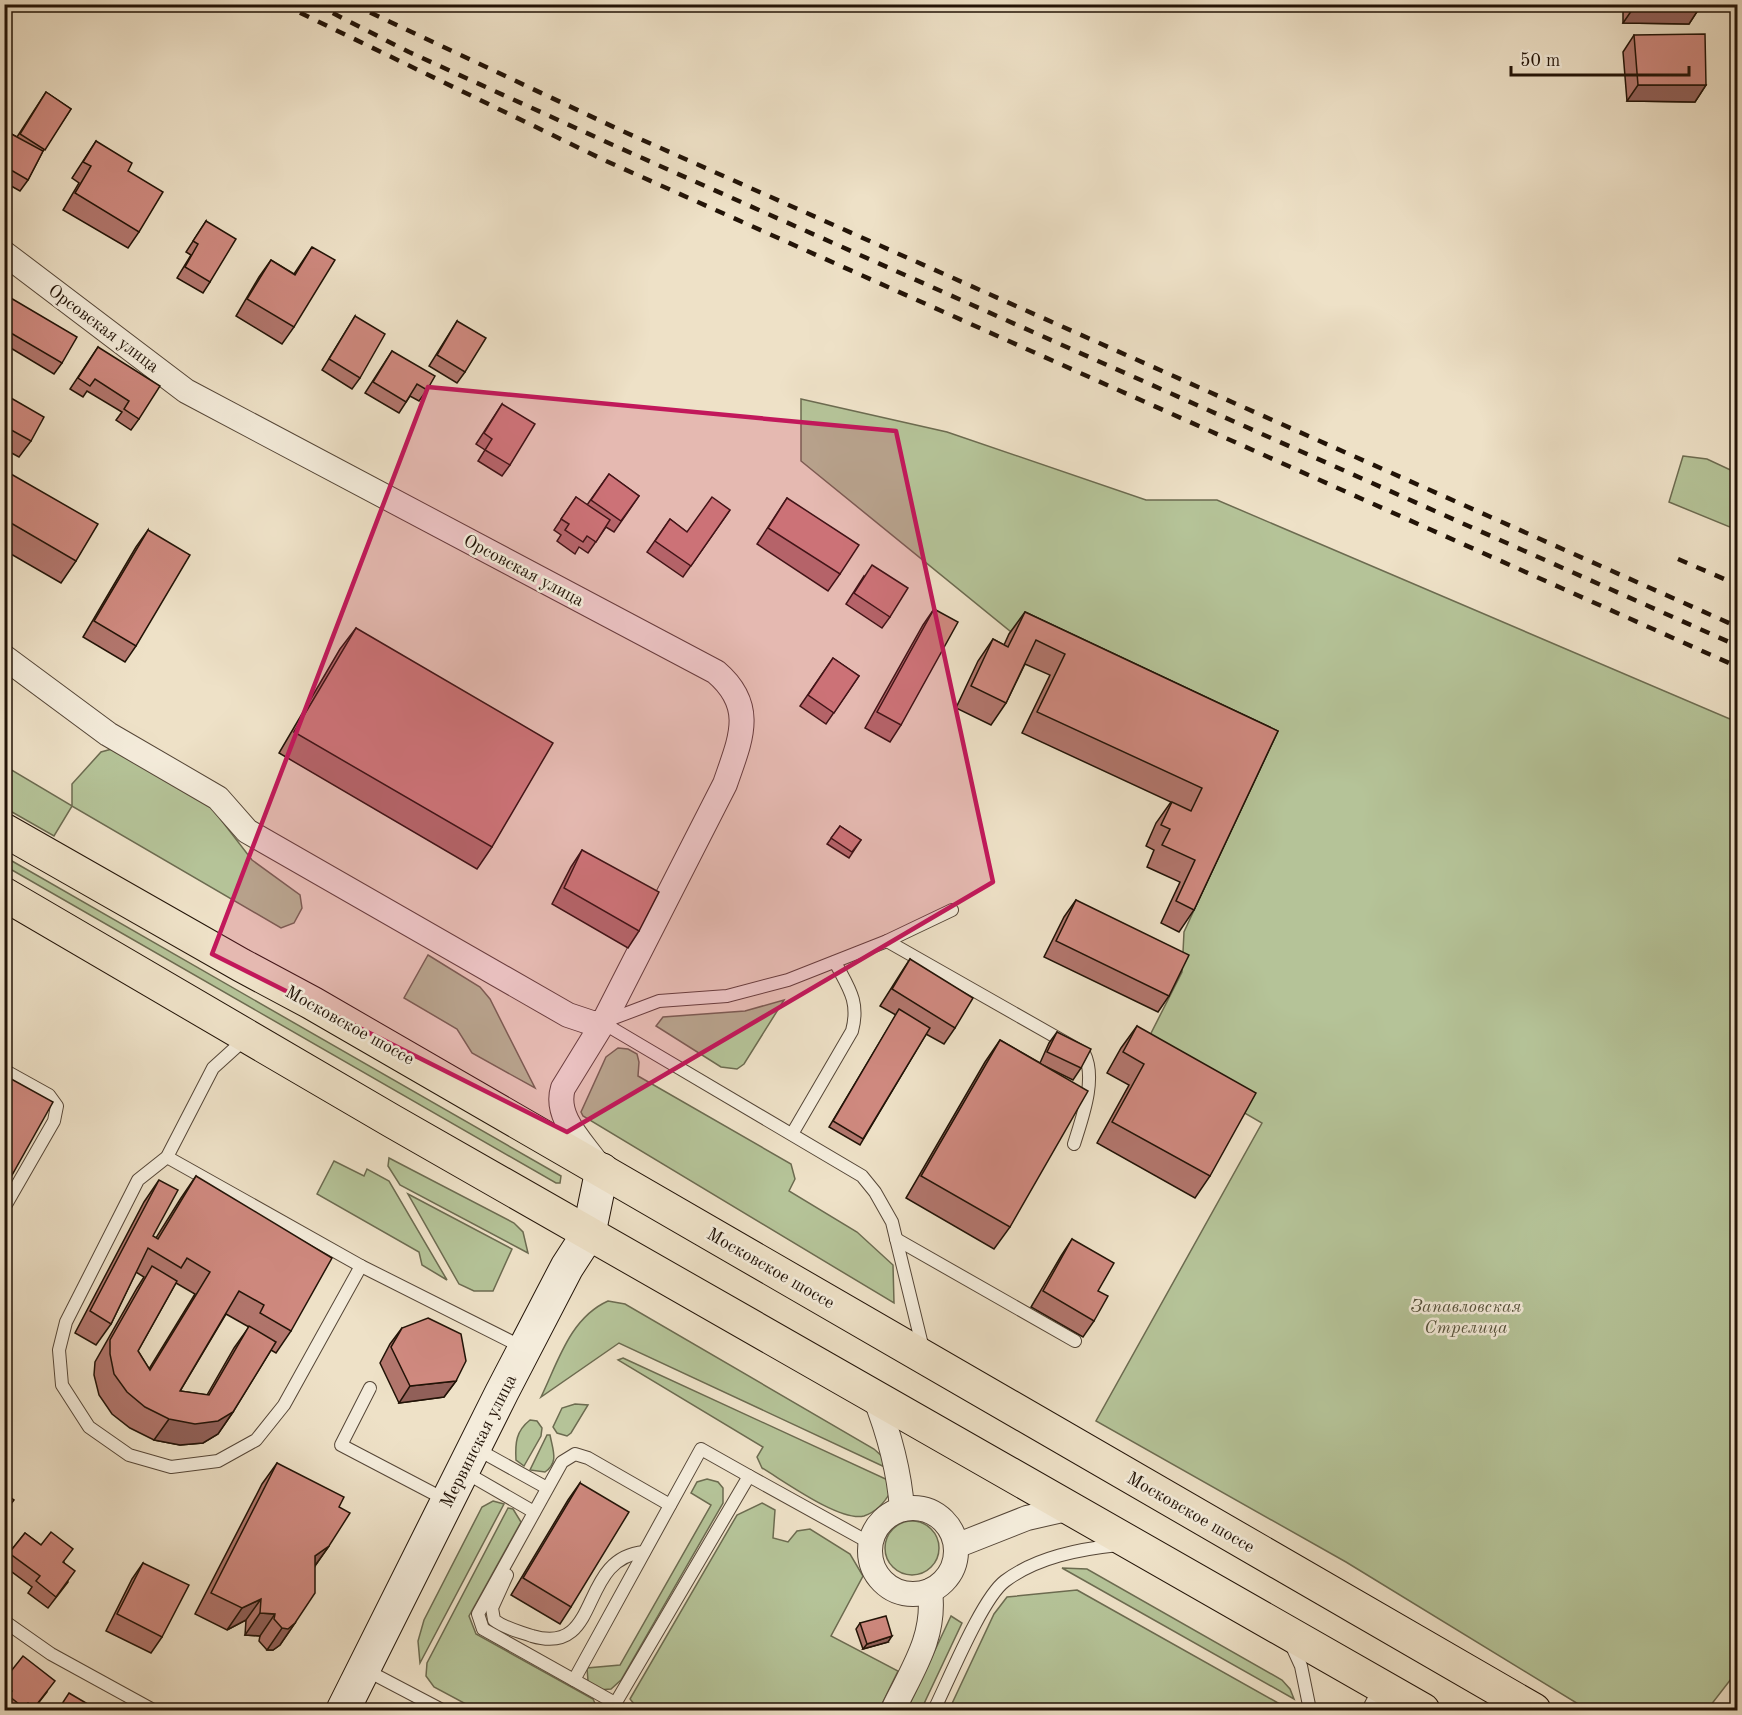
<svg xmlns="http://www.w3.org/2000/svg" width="1742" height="1715" font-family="'Old Standard TT',serif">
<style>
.green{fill:#b5c398;stroke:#6c6b50;stroke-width:1.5}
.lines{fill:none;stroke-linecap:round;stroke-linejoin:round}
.lane-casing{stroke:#554637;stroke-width:14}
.street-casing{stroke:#554637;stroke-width:26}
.secondary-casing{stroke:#221307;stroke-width:35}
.primary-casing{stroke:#221307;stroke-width:35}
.lane{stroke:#f4ecdb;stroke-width:12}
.street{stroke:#f4ecdb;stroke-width:24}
.secondary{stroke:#f4ecdb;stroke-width:33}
.primary{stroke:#eee1c7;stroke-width:33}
.rail{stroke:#221307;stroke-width:4.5;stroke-dasharray:10 10;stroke-linecap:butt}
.wall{fill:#b2766d;stroke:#221307;stroke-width:1.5;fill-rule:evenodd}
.shaded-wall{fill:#916059;stroke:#221307;stroke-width:1.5}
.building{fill:#cf897f;stroke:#221307;stroke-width:1.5}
.marked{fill:#c2185b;fill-opacity:0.2;stroke:#c2185b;stroke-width:4.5;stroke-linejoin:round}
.labels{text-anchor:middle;stroke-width:5;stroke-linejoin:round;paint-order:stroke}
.street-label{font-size:18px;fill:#221307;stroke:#f4ecdb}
.park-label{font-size:18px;font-style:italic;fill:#55513a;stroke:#f4ecdb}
</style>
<rect width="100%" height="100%" fill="#eee1c7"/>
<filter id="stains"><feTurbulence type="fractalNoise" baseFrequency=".00333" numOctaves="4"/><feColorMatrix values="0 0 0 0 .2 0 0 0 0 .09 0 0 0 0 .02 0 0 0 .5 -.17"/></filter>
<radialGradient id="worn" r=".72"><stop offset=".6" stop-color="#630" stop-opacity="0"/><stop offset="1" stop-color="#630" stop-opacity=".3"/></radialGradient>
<g class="green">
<polygon points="801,399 947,432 1146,500 1217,500 1737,722 1738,1670 1707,1710 1588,1710 1346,1562 1096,1421 1262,1123 1141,1053 1182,972 1184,932 1267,751 1010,631 801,461"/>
<polygon points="1683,456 1707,459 1737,473 1737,530 1669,502"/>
<polygon points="119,747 205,799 252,860 300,895 302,908 294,923 281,928 72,806 54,836 5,808 5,766 72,806 72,784 101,752"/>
<polygon points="5,857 561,1176 560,1183 556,1183 5,866"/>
<polygon points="428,955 480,987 490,999 535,1088 472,1053 457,1029 404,998"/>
<polygon points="784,1000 744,1064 737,1069 721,1067 656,1026 663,1017 745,1011"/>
<polygon points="618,1048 628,1049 637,1054 639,1062 638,1076 791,1164 795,1179 789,1191 857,1232 893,1265 894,1303 583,1116 581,1112 606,1057"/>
<polygon points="389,1158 514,1223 523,1232 528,1253 400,1185 388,1166"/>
<polygon points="334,1161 364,1176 367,1169 389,1181 447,1280 422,1265 419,1252 317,1194"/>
<polygon points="408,1194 512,1249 493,1291 474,1291 459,1284"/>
<path d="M608,1301L625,1304L874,1449L886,1460L889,1469L619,1343L541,1397C558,1362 570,1318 608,1301Z"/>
<path d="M623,1358L890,1481L891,1491C885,1502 876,1512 864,1516C840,1522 784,1481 762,1468L757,1457L763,1447L618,1360Z"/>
<polygon points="575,1404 588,1405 571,1433 567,1436 557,1433 553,1427 562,1408"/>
<path d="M530,1420L537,1421L542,1428L541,1436L524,1466L516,1460C515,1443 516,1431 530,1420Z"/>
<path d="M547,1435H550C553,1451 559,1462 545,1472L530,1470Z"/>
<polygon points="707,1479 718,1482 723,1488 723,1503 621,1680 611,1689 598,1690 588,1681 587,1668 620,1665 711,1505 691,1493 697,1482"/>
<polygon points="493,1501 504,1504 420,1663 418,1641 424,1620 482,1507"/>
<polygon points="762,1503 775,1510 773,1538 788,1542 797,1531 810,1529 850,1554 863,1576 831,1636 898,1671 879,1710 639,1710 630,1699 737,1515"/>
<polygon points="508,1508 513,1509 521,1522 469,1616 476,1634 593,1699 598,1710 477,1710 434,1687 426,1676 427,1663"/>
<circle cx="912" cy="1548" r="27"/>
<polygon points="1062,1568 1087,1569 1282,1680 1290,1689 1294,1699"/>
<polygon points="1077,1590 1287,1708 1288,1710 949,1710 994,1614 1007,1597"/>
<polygon points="951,1616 962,1623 921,1710 907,1710"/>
</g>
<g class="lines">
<defs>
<g id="lane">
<path d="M887,941L1084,1053C1097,1079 1082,1118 1074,1144"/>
<polyline points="606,1021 659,1001 727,996 788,980 887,941 952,910"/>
<polyline points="603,1023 862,1176 875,1192 892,1222 924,1353"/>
<polyline points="245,1039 213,1068 167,1157 138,1180 66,1322 59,1350 62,1385 89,1427 129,1455 171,1467 218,1461 256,1440 284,1405 361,1266"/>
<polyline points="4,1070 49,1095 57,1106 54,1121 4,1208"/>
<path d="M792,1134L852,1031C860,1001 848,987 835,962"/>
<polyline points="167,1157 361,1266 524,1348"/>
<polyline points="896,1239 1075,1341"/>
<polyline points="370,1388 341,1445 446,1500"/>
<polyline points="475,1448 547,1488"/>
<polyline points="463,1471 534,1512"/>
<path d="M507,1575L492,1608L494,1620C506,1629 518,1631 532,1636C603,1657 577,1558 644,1552"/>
<polyline points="4,1621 51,1654 153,1710"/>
<polyline points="1290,1642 1301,1666 1310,1710"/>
<polyline points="364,1669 442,1710"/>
<polyline points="574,1680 701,1449 749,1476"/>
<polyline points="615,1703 483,1629 478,1614 562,1462 575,1454 588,1458 670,1505"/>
<polyline points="612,1709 749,1476 870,1543"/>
<path d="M934,1710C948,1682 982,1598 1005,1581C1037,1557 1080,1549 1118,1545"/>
<polyline points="1368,1710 1380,1687"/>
</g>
<g id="street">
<path d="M4,253L186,391L716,672C757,707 740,740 725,784L603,1023L563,1088C554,1117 582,1142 598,1165"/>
<polyline points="4,657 108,734 218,798 247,831 568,1015 592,1023 603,1023"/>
<path d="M874,1395C889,1433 899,1468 902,1509"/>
<circle cx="913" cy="1551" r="43"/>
<polyline points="956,1546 1027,1518 1071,1508"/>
<path d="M893,1710C912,1670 936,1637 930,1591"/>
</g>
<polyline id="secondary" points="343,1710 502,1392 567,1267 589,1233 602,1170"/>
<g id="primary">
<polyline points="4,830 241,965 312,1003 1534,1710"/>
<polyline points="4,894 392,1121 1423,1710"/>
</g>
</defs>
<use href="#lane" class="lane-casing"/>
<use href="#street" class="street-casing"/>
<use href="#secondary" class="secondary-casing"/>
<use href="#primary" class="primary-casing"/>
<use href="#lane" class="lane"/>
<use href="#street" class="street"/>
<use href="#secondary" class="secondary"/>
<use href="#primary" class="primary"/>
<g class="rail">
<polyline points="282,4 606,161 1738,667"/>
<polyline points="315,4 409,52 613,145 1738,646"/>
<polyline points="352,4 620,130 1738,627"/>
<polyline points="1678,559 1738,585"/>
</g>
</g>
<g class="wall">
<polygon points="1623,4 1700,4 1700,7 1689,24 1623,23"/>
<polygon points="1634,35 1706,85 1695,102 1627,101 1623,52"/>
<polygon points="46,92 71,109 43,151 28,180 20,191 4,182 4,130 17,137"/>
<polygon points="96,141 139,232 128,248 63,210 79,183 72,178"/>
<polygon points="206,221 210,282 203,293 177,278 191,255 186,252"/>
<polygon points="312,247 294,327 282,344 236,316 259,277 271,260 294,274"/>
<polygon points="5,294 62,363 54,374 4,344"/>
<polygon points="355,316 360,378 352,389 322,370"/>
<polygon points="457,321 465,372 457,383 429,366"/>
<polygon points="98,347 139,419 131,430 116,420 122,412 87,391 83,397 70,389"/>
<polygon points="392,351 427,390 419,401 410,396 399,413 365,393"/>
<polygon points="4,394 31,441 19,457 4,449"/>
<polygon points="502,404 510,465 502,476 478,461 485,450 476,444"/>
<polygon points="4,470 76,561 61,583 4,550"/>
<polygon points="609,474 639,496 614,532 606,527 588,553 579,547 575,554 557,541 561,535 554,530 576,497 587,505"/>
<polygon points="787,498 840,574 828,591 757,544"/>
<polygon points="730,510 683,577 647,552 670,519 687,532"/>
<polygon points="148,530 136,646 125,662 83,637 136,547"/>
<polygon points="864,576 890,617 882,628 846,604"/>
<polygon points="934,609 901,725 890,742 865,728 923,625"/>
<polygon points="1025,612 1278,731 1194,910 1179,932 1161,923 1180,882 1147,867 1154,850 1146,846 1156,823 1171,802 1022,733 1050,675 1025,664 1006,703 991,725 956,708 978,661 993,639 1004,645 1009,634"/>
<polygon points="356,628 492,847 477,869 279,753 340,649"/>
<polygon points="833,658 859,676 826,724 800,706"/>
<polygon points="840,826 861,840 849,858 827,844"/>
<polygon points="582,850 639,931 628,948 552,904 571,867"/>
<polygon points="1076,900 1169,996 1158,1012 1044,957 1064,917"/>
<polygon points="910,959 955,1028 944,1044 926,1034 860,1145 829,1127 896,1015 880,1006 899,976"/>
<polygon points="1137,1026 1210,1176 1195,1198 1097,1143 1129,1085 1107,1073 1121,1048"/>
<polygon points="1057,1032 1081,1068 1073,1080 1041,1064 1010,1227 994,1249 906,1198 985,1062 1000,1040 1040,1063 1049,1043"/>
<path d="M196,1176L291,1331L276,1353L271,1350L233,1412L218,1434L203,1443L180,1445L154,1440L130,1428L112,1414L99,1395L94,1375L95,1362L137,1288L144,1277L136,1272L111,1324L96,1345L75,1333L144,1202L159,1180L153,1236L156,1238L181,1198ZM176,1283L195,1294L149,1369L138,1351ZM226,1314L249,1327L234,1348L207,1395L180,1391Z"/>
<polygon points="1072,1239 1098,1291 1094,1321 1083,1337 1031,1307 1061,1256"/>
<polygon points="402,1328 456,1381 444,1397 399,1403 380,1363 390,1344"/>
<polygon points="277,1463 329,1546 315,1566 295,1623 280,1645 273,1650 267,1650 259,1641 260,1636 245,1635 246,1620 227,1630 195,1614 262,1484"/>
<polygon points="580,1483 571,1607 560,1624 511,1595 568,1500"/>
<polygon points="25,1533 64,1562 68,1582 48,1608 28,1593 32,1587 4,1566 4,1559"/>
<polygon points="143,1563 162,1637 151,1653 106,1631 132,1579"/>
<polygon points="860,1623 888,1642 863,1649 856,1629"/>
<polygon points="4,1680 47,1692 33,1710 4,1710"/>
</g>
<g class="shaded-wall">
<polygon points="1634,7 1700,7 1689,24 1623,23"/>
<polygon points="1638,85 1706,85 1695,102 1627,101"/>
<polygon points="456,1381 444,1397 399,1403 410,1386"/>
<polygon points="233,1412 218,1434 203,1443 180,1445 154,1440 169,1419"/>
<polygon points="329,1546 314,1567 315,1556"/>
<polygon points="261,1599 246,1620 227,1630 242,1608"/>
<polygon points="260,1613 275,1614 260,1636 245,1635"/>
<polygon points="295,1623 280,1645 273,1650 267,1650 282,1628"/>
<polygon points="892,1636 888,1642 863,1649 867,1644"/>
</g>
<g class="building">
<rect x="1634" y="4" width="66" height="3"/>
<polygon points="1705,34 1706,85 1638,85 1634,35"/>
<polygon points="46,92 71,109 45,150 20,134"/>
<polygon points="4,130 43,151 28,180 4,166"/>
<polygon points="96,141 132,163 128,171 163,192 139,232 75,193 91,166 83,162"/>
<polygon points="206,221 236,239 210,282 185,267 198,244 193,241"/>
<polygon points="312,247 335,260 294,327 247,299 271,260 295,275"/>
<polygon points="4,294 77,337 62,363 4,329"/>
<polygon points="355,316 385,334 360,378 329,359"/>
<polygon points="457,321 486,338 465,372 437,355"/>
<polygon points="98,347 160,386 139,419 124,409 129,401 95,379 90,386 78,378"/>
<polygon points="392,351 435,376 427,390 417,384 406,402 373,382"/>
<polygon points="4,394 44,417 31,441 4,426"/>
<polygon points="502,404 535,424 510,465 485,450 492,439 484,433"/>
<polygon points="4,470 98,524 76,561 4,519"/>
<polygon points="609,474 639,496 621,521 591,500"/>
<polygon points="576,497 610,520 596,542 587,536 583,542 565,530 569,524 561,519"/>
<polygon points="712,497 730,510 691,566 655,541 670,519 687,532"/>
<polygon points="787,498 859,545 840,574 768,528"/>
<polygon points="148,530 190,555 136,646 94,621"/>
<polygon points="872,565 908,588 890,617 854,593"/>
<polygon points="934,609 958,622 901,725 877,712"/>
<polygon points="1025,612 1278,731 1194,910 1176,901 1195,860 1162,845 1170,829 1161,825 1172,802 1191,811 1202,788 1037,712 1065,654 1036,640 1006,703 971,686 993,639 1008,647"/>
<polygon points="356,628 553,743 492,847 294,732"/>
<polygon points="833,658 859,676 834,713 808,695"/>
<polygon points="840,826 861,840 852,852 831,838"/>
<polygon points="582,850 659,892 639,931 564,888"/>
<polygon points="1076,900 1189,955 1169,996 1056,941"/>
<polygon points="910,959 973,998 955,1028 892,989"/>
<polygon points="899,1009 930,1028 863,1139 833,1121"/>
<polygon points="1137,1026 1256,1093 1210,1176 1112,1122 1144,1064 1123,1052"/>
<polygon points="1057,1032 1091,1049 1081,1068 1047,1052"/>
<polygon points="1000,1040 1088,1091 1010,1227 921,1176"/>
<polygon points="4,1075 53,1102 7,1184 4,1183"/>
<polygon points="196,1176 332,1258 291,1331 260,1313 264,1305 239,1291 180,1391 209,1395 249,1326 276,1342 233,1412 218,1421 195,1424 169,1419 145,1407 127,1392 114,1374 110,1354 110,1340 152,1266 177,1281 138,1351 150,1370 210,1272 187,1258 181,1268 148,1248 111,1324 90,1311 159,1180 178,1190 153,1236 158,1239"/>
<polygon points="1072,1239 1114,1263 1098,1291 1108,1296 1094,1321 1043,1291"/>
<polygon points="428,1318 461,1334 466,1361 456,1381 410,1386 391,1347 402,1328"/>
<polygon points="277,1463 344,1497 339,1507 350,1513 329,1546 315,1556 315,1593 295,1623 288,1629 282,1628 274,1619 275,1614 260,1613 261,1599 242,1608 211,1593"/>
<polygon points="580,1483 629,1512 571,1607 523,1578"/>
<polygon points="4,1493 14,1500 4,1513"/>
<polygon points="51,1532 73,1549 63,1562 75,1571 56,1597 36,1581 40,1576 9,1553 25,1533 41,1545"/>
<polygon points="143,1563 189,1585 162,1637 117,1614"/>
<polygon points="886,1616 892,1636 867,1644 860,1623"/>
<polygon points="23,1656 55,1681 34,1708 28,1703 24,1708 9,1696 12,1691 4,1685 4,1680"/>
<polygon points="69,1693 98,1710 58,1710"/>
</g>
<path class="marked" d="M428,387L896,431L993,882L567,1132L212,954Z"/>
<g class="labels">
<g class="street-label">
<text transform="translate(104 328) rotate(37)" y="6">Орсовская улица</text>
<text transform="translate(524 570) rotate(28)" y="6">Орсовская улица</text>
<text transform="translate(350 1025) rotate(29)" y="6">Московское шоссе</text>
<text transform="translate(771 1268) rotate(30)" y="6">Московское шоссе</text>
<text transform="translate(478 1441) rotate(-63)" y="6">Мервинская улица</text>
<text transform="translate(1191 1512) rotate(30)" y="6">Московское шоссе</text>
</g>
<g class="park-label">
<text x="1466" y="1312">Запавловская<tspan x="1466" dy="21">Стрелица</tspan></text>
</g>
</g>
<rect width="1742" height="1715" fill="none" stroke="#eee1c7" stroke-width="24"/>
<rect x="6" y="6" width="1730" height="1703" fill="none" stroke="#221307" stroke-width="3"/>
<rect x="12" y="12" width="1718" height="1691" fill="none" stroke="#221307" stroke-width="1.5"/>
<path d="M1511 66v9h178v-9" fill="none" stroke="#221307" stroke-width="3"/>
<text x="1520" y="66" font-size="18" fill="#221307" stroke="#f4ecdb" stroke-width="4.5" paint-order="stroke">50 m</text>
<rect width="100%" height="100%" filter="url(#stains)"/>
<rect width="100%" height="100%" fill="url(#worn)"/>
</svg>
